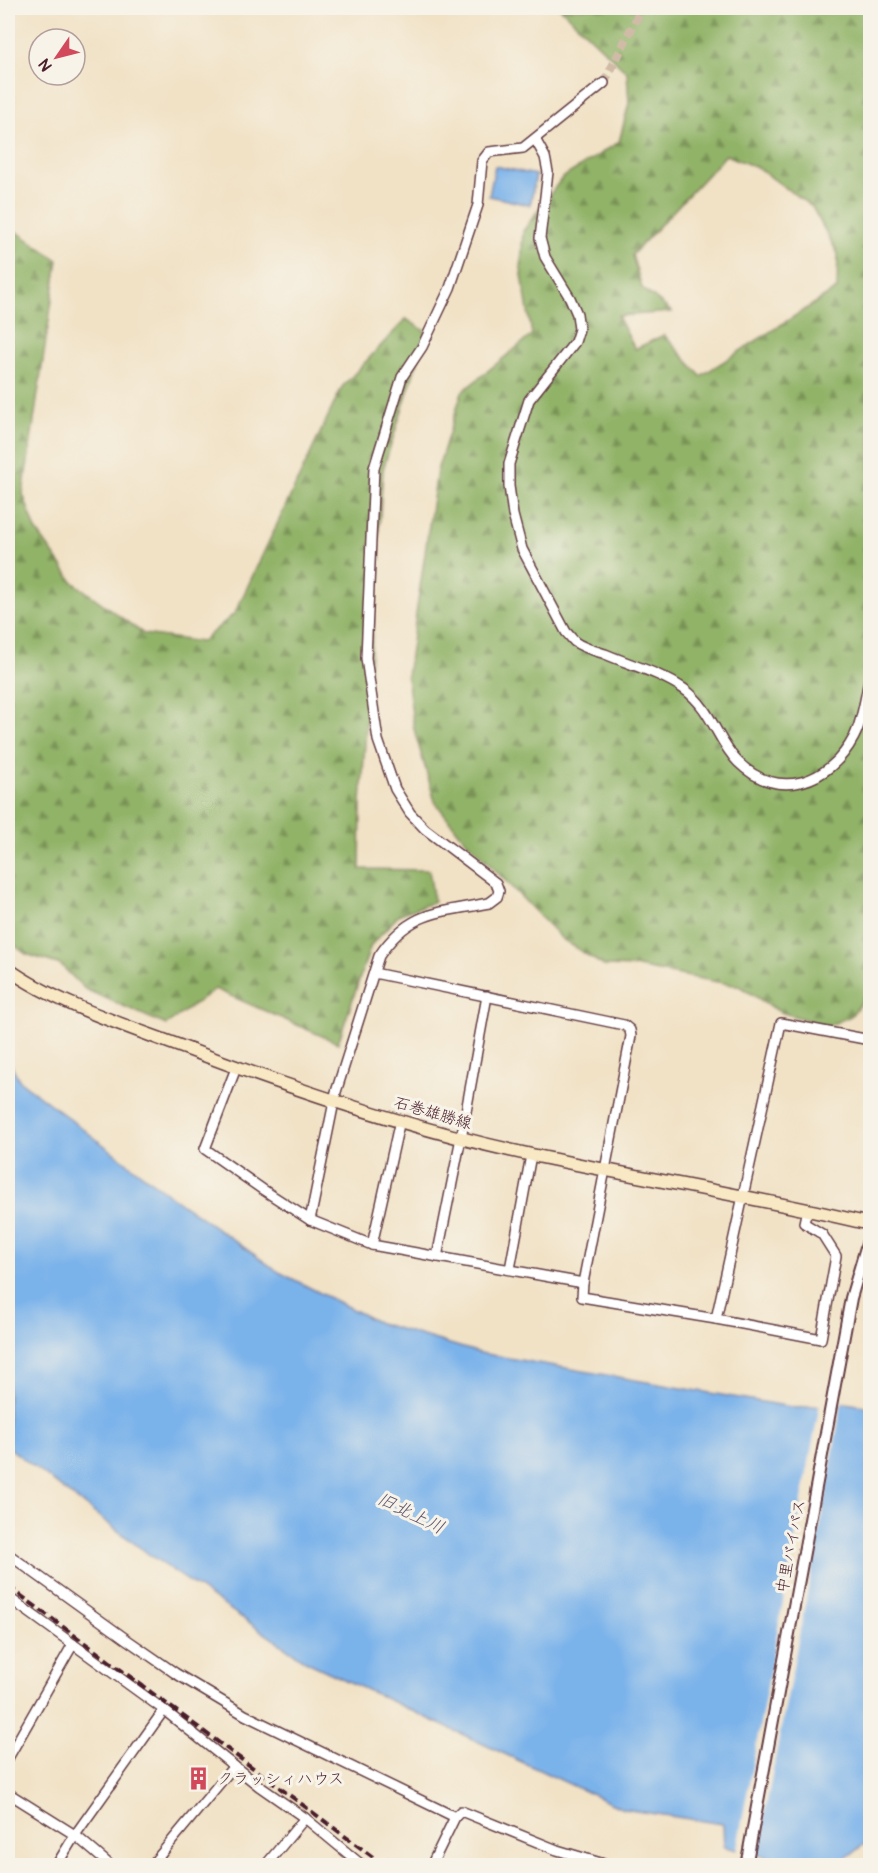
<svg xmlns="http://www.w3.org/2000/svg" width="878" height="1873" font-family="Pangolin,'Klee One',sans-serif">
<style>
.forest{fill:url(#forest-firs);stroke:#6e6949;stroke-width:1.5;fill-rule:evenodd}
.water{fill:#7ab2ea;stroke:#62688a;stroke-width:1.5}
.pier{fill:#f1e2c6}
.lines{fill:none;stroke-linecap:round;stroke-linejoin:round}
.minor-tunnel{stroke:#d0bba7;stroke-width:9;stroke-dasharray:9 4.5;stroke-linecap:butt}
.minor-casing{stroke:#633c42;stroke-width:12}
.tertiary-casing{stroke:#633c42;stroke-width:14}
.secondary-casing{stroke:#633c42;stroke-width:15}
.minor{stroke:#fff;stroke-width:9}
.tertiary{stroke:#fff;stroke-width:10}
.secondary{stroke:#f8e8c3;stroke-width:12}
.rail{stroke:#4a1f2b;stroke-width:4;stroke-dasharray:9 4.5;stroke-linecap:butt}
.labels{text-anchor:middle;stroke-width:6;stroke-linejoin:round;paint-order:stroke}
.street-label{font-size:16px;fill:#4a1f2b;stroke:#f7f3e8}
.poi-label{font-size:16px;fill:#4a1f2b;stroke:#f7f3e8;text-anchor:start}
.water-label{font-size:18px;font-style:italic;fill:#5b526e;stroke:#f7f3e8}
</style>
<defs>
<pattern id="forest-firs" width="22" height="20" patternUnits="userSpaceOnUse" patternTransform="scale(1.5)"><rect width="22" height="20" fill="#91b367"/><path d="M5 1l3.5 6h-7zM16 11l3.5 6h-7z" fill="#789155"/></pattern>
</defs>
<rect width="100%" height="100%" fill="#f7f3e8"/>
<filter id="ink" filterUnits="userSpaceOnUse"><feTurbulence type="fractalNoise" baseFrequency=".0167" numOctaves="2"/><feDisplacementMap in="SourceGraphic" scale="12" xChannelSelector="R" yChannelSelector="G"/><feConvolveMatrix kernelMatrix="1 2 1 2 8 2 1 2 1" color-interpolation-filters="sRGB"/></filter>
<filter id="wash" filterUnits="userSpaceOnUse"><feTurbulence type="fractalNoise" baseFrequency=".008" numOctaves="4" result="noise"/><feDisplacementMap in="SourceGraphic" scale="24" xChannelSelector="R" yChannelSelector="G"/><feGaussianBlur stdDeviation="1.35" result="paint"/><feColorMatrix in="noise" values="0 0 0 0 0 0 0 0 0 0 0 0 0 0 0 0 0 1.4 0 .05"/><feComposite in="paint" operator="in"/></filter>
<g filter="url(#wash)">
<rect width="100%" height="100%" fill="#f1e2c6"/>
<g class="forest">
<path d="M560,8H870V996L864,998L851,1016L828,1026L780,1012L739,986L637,967L604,966L562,939L460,834L435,802L414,729L407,676L437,471L462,392L532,335L521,269L523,231L562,178L619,142L629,103L627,72ZM726,155L758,168L812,207L838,254L837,289L701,376L664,335L635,349L618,316L672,312L642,288L632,255Z"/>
<polygon points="8,231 17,232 58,260 23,494 36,530 73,582 144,634 201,642 235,613 342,387 406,319 427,332 383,469 361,803 360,869 429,870 434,902 400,914 371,945 338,1043 215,989 166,1025 85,989 61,965 26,954 8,940"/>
</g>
<g class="water">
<polygon points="495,166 536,175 530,205 489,196"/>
<polygon points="8,1059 20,1081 168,1194 279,1272 379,1323 480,1353 797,1408 846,1403 870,1407 870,1840 836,1865 802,1865 724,1847 723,1824 623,1809 307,1662 147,1553 8,1447"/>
</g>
<polygon class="pier" points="842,1401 822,1517 756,1858 736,1853 820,1403"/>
</g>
<g filter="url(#ink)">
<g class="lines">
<polyline class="minor-tunnel" points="604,83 642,8"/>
<defs>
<g id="minor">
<path d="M535,139L545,157L548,172L540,238L545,257L570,298L577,314L579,329L575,342L529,400L509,464V486L513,515L522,549L566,632C569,635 572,639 575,642C583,648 596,651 605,654C631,665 661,673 684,689C712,709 717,741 738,762C778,802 830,783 854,737C863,720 866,693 870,675"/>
<polyline points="374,973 624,1025 630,1030 631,1036 583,1283 582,1297 716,1319 821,1339 836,1256 822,1234 804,1223 807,1209"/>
<polyline points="236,1068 205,1149 262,1189 310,1220 372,1245 583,1283"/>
<path d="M310,1220L336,1092L379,956C410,910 439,913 489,903L497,897L499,891L496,883L425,829L410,813L395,789L378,740L366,658L374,468L402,377L422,347L450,288L478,205L482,161L489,152L523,148L604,83"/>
<polyline points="372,1245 400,1120"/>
<polyline points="437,1257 463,1128 487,996"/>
<polyline points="510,1269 531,1155"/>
<polyline points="716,1319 781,1023 870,1040"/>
<polyline points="8,1554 126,1639 175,1673 245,1715 455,1817"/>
<polyline points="8,1597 164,1710 259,1786 305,1818 363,1866"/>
<polyline points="8,1758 73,1644"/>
<polyline points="8,1793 75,1835 111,1866"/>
<polyline points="56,1866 75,1835 164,1710"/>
<polyline points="151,1866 234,1766"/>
<polyline points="265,1866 305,1818"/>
<polyline points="431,1866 455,1817 461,1811 557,1850 611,1866"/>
</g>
<polyline id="tertiary" points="746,1866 851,1298 870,1234"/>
<path id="secondary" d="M8,969C55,1003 129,1027 185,1048C298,1091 414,1130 532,1155C645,1179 758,1197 870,1224"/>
</defs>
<use href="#minor" class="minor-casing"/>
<use href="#tertiary" class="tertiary-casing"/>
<use href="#secondary" class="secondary-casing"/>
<use href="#minor" class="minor"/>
<use href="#tertiary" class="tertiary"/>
<use href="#secondary" class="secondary"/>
<polyline class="rail" points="8,1586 385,1866"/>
</g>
</g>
<defs>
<symbol id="building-bare" viewBox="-9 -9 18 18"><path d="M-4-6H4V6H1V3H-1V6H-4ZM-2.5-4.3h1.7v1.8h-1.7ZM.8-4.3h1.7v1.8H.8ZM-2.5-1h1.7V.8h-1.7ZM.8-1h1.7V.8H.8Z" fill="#d1495b" stroke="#f7f3e8" stroke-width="2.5" paint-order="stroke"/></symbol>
</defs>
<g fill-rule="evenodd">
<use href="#building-bare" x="182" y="1762" width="33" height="33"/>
</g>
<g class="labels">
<g class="street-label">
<text transform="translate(433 1112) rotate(16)" y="6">石巻雄勝線</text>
<text transform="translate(790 1546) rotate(-79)" y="6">中里バイパス</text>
</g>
<g class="poi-label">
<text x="217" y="1784">クラッシィハウス</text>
</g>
<g class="water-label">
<text transform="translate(411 1513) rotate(26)" y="6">旧北上川</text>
</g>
</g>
<rect width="878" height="1873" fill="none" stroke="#f7f3e8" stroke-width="30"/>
<g transform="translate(57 57) rotate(235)"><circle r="28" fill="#f7f3e8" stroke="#b29e9c" stroke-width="1.5"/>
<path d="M0-4.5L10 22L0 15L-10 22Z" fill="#d1495b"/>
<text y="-9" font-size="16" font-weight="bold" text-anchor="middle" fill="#4a1f2b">N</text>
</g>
</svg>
